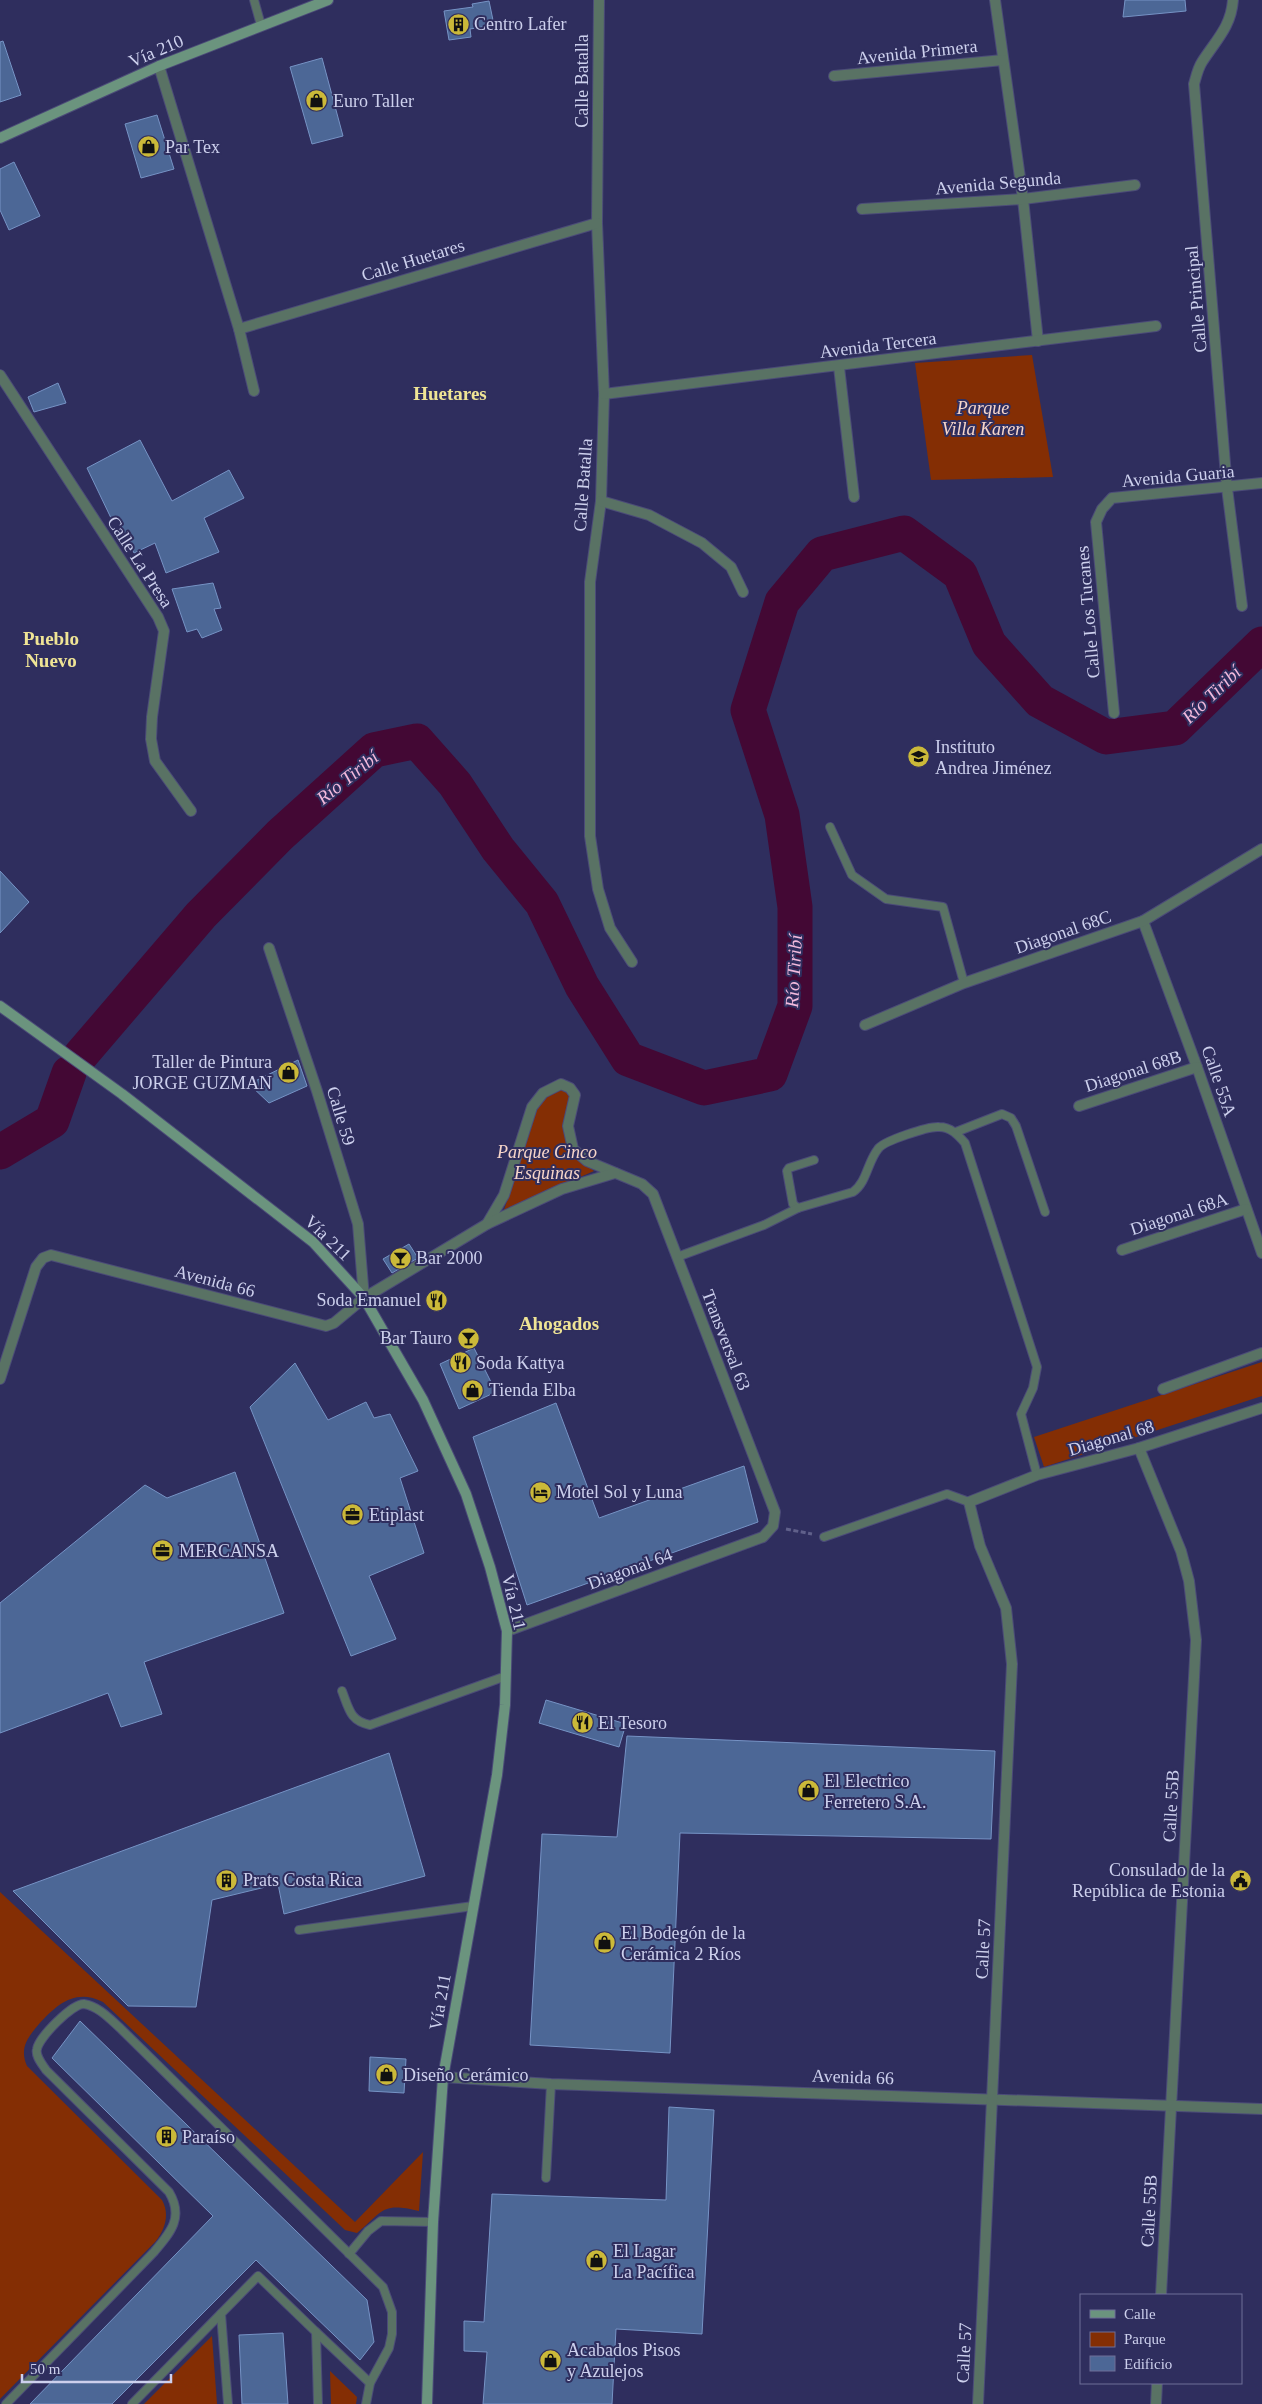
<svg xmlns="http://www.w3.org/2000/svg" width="1262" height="2404" font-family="Georgia,serif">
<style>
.green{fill:#842e04}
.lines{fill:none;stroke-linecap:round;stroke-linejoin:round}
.river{stroke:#430834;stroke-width:35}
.building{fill:#4c6796;stroke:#7693c5}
.service-casing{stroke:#4b4b78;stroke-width:10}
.minor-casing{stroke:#4b4b78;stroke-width:12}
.secondary-casing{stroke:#4b4b78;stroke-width:12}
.path{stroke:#60608a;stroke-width:3;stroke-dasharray:5 2.5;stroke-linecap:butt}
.service{stroke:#597264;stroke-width:8}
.minor{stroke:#597264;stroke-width:10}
.secondary{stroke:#6b947e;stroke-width:10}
.labels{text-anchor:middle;stroke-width:4;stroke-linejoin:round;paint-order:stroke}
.poi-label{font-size:18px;fill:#cdd0ed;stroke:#2f2e5e;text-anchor:start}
.street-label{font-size:18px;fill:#cdd0ed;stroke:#2f2e5e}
.park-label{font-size:18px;font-style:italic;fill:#f7d6ca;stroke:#2f2e5e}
.neighbourhood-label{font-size:19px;font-weight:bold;fill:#efe495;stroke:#2f2e5e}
.water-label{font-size:19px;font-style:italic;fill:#f2b9dc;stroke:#2f2e5e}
</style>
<rect width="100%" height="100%" fill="#2f2e5e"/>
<g class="green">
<polygon points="1032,355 1053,477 931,480 915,363"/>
<polygon points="562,1088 568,1091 571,1097 570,1152 594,1171 504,1210 537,1109 547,1095"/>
<polygon points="1262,1362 1262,1396 1044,1467 1034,1437"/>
<path d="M0,1892L355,2222L423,2152L419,2211C381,2202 384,2211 357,2233L345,2230L103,2002C76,1988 57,2004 39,2024C28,2037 19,2048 27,2066L162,2200C170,2214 165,2229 156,2241L0,2399Z"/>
<polygon points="212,2336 217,2404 144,2404"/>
<polygon points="330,2371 357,2397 356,2404 331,2404"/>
</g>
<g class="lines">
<g class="river">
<polyline points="81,1055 201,915 280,835 374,750 417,741 455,784 498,849 542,903 582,986 628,1059 704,1088 770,1074 795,1006 795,907 782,815 748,710 782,602 822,554 904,533 960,574 989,644 1040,701 1106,737 1175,728 1262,644"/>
<polyline points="0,1152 52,1121 69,1073"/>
</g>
</g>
<g class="building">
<polygon points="1125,0 1185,0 1186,11 1123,17"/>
<polygon points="489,1 494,25 470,29 471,37 449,40 444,11 473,7 472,4"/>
<polygon points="3,41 21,95 0,102 0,42"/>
<polygon points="322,58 343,136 312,144 290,67"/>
<polygon points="157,115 174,169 141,178 125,124"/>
<polygon points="14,162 40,216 9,230 0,210 0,169"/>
<polygon points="58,383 66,403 34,412 28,397"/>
<polygon points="140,440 172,501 229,470 244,498 204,518 219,552 166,573 155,543 134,553 117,516 111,518 87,468"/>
<polygon points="213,583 221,608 214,609 222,630 202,638 197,629 187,632 172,589"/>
<polygon points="0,871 29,902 0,933"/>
<polygon points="298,1060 307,1086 269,1103 249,1084"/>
<polygon points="409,1244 418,1258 392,1273 383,1259"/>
<polygon points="474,1348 496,1392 459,1409 440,1364"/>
<polygon points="295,1363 328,1420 366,1402 374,1418 390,1414 418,1471 400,1478 424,1553 369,1576 396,1639 351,1656 250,1407"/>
<polygon points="556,1403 599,1518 744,1466 758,1522 527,1605 473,1437"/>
<polygon points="235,1472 284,1613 144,1662 162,1714 121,1727 108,1693 0,1733 0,1603 145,1485 167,1498"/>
<polygon points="546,1700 626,1724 619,1747 539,1723"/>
<polygon points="627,1736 995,1751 991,1839 680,1833 670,2053 530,2045 542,1834 617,1837"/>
<polygon points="389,1753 425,1876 284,1914 278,1884 212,1900 196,2007 128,2006 13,1891"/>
<polygon points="80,2021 367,2300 374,2342 360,2360 256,2260 112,2404 30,2404 213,2216 52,2058"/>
<polygon points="370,2057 406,2059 404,2093 369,2091"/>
<polygon points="669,2107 714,2110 702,2334 616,2329 612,2404 483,2404 487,2352 464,2351 464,2321 484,2322 492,2194 666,2200"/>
<polygon points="283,2333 288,2404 242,2404 239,2335"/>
</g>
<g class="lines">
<defs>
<g id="service">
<polyline points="254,0 261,25"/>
<polyline points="830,827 852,875 886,899 943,907 964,983"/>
<polyline points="956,1132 1002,1114 1011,1118 1016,1126 1045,1212"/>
<path d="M814,1160L789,1168L787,1171L793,1204L798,1208L853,1192C867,1182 867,1163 878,1149C883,1141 929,1126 939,1127C951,1127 958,1135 965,1143L1037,1367L1033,1388L1021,1414L1037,1475"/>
<polyline points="677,1257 764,1225 798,1208"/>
<polyline points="824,1537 947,1494 969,1502"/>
<path d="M342,1691C349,1709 350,1721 370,1725L506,1676"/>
<polyline points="299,1930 473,1906"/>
<polyline points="546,2178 551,2084"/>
<polyline points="349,2254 368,2231 381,2221 433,2222"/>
<polyline points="221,2314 228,2404"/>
<polyline points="316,2332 370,2383"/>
<path d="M6,2404L154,2252C171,2232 184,2217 169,2192L46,2070C42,2064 35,2056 37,2049C39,2037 73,2003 84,2004C98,2006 110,2019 120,2028L383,2287L392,2312V2334L389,2348L370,2383L366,2404"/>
<polyline points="132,2404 258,2276 316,2332 318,2404"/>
</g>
<g id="minor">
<polyline points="599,0 597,223 604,394 601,501 590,582 590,836 598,889 610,928 632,962"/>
<polyline points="995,0 1023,199 1038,341"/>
<path d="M1233,0C1231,27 1216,40 1202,62C1198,68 1196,77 1194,84L1227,488L1242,606"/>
<polyline points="159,66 239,329 254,391"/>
<polyline points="834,76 1003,60"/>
<polyline points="862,209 1023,199 1135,185"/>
<polyline points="239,329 597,223"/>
<polyline points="839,367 854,497"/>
<polyline points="0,375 158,617 164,631 152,717 151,739 155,761 191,811"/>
<polyline points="604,394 1156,326"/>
<polyline points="601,501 649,515 702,543 731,567 743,592"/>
<polyline points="1114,713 1096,522 1102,509 1112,498 1262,483"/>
<polyline points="1143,921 1197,1067 1262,1253"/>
<polyline points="269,948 317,1091 358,1224 364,1298"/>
<polyline points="865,1025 964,983 1143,921 1262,849"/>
<polyline points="1079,1106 1197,1067"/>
<polyline points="487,1224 504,1195 532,1107 543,1093 561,1084 570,1088 575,1095 568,1126 573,1149 587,1161 642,1184 653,1194 775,1512 773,1526 763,1537 507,1631"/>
<polyline points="1122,1250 1246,1209"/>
<polyline points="0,1379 36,1267 43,1258 51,1255 326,1326 334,1323 364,1298 487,1224 562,1189 615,1173"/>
<polyline points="1163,1389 1262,1353"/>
<polyline points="1139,1448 1181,1551 1189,1581 1196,1640 1161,2295"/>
<polyline points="443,2077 551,2084 1262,2109"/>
<polyline points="978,2404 1012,1664 1006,1608 980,1546 969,1502 1037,1475 1139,1448 1262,1408"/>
<polyline points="1156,2404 1157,2383"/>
</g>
<g id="secondary">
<polyline points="0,138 159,66 328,0"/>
<polyline points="0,1006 122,1094 313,1242 364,1298 423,1400 466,1494 490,1567 507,1631 505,1705 497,1775 443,2077 433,2222 427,2404"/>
</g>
</defs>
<use href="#service" class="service-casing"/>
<use href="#minor" class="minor-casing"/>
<use href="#secondary" class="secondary-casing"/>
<polyline class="path" points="786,1529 812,1534"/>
<use href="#service" class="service"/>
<use href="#minor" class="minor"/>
<use href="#secondary" class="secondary"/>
</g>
<defs>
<symbol id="building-disc" viewBox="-11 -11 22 22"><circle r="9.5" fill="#cbb939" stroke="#2f2e5e"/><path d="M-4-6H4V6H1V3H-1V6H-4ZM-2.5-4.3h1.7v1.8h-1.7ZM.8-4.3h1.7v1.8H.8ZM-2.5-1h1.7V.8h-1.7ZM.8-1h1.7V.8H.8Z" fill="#111"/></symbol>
<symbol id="shop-disc" viewBox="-11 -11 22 22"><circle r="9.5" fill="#cbb939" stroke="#2f2e5e"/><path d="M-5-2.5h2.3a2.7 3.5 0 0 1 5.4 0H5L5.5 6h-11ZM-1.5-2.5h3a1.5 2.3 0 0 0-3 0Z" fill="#111"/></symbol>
<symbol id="school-disc" viewBox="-11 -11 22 22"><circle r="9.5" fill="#cbb939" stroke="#2f2e5e"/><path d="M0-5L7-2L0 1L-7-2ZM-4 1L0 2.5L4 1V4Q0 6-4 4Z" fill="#111"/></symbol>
<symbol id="bar-disc" viewBox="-11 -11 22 22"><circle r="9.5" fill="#cbb939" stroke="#2f2e5e"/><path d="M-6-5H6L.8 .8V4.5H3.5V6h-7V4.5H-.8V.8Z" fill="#111"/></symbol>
<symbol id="restaurant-disc" viewBox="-11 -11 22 22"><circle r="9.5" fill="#cbb939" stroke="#2f2e5e"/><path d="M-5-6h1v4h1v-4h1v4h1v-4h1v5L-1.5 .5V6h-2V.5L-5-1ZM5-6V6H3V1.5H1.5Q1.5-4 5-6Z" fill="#111"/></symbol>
<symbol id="hotel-disc" viewBox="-11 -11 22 22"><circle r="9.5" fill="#cbb939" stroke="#2f2e5e"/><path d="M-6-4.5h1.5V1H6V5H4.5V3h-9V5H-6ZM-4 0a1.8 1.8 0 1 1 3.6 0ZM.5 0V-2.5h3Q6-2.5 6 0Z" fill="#111"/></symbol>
<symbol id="office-disc" viewBox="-11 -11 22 22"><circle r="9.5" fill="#cbb939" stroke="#2f2e5e"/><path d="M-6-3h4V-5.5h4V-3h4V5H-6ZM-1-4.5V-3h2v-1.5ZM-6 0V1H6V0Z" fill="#111"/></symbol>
<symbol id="civic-disc" viewBox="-11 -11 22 22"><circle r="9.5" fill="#cbb939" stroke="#2f2e5e"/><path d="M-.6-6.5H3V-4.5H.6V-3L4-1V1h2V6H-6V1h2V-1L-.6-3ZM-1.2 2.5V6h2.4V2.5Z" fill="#111"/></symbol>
</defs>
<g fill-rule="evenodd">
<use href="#building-disc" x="446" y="12" width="25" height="25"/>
<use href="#shop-disc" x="304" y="88" width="25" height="25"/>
<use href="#shop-disc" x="136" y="134" width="25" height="25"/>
<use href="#school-disc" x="906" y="744" width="25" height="25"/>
<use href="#shop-disc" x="276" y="1060" width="25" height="25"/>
<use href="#bar-disc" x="388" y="1246" width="25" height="25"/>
<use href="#restaurant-disc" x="424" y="1288" width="25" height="25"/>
<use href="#bar-disc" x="456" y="1326" width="25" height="25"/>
<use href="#restaurant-disc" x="448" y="1350" width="25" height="25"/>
<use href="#shop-disc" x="460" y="1378" width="25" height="25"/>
<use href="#hotel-disc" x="528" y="1480" width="25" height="25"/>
<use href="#office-disc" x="340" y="1502" width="25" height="25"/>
<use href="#office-disc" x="150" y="1538" width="25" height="25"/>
<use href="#restaurant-disc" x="570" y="1710" width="25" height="25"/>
<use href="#shop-disc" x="796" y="1778" width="25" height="25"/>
<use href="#building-disc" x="214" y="1868" width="25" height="25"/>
<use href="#civic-disc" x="1228" y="1868" width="25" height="25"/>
<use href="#shop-disc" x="592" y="1930" width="25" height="25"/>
<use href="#shop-disc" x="374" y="2062" width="25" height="25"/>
<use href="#building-disc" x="154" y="2124" width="25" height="25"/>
<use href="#shop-disc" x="584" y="2248" width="25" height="25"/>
<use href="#shop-disc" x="538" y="2348" width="25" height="25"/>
</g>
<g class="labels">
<g class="poi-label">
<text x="474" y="30">Centro Lafer</text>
<text x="333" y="107">Euro Taller</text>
<text x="165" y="153">Par Tex</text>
<text x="935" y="753">Instituto<tspan x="935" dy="21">Andrea Jiménez</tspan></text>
<text x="272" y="1068" text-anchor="end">Taller de Pintura<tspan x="272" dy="21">JORGE GUZMAN</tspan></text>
<text x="416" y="1264">Bar 2000</text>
<text x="421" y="1306" text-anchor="end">Soda Emanuel</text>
<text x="452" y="1344" text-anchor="end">Bar Tauro</text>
<text x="476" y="1369">Soda Kattya</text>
<text x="489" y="1396">Tienda Elba</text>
<text x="556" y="1498">Motel Sol y Luna</text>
<text x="369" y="1521">Etiplast</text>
<text x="179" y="1557">MERCANSA</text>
<text x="598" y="1729">El Tesoro</text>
<text x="824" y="1787">El Electrico<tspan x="824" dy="21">Ferretero S.A.</tspan></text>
<text x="1225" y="1876" text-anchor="end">Consulado de la<tspan x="1225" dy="21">República de Estonia</tspan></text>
<text x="243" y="1886">Prats Costa Rica</text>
<text x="621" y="1939">El Bodegón de la<tspan x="621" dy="21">Cerámica 2 Ríos</tspan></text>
<text x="403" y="2081">Diseño Cerámico</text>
<text x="182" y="2143">Paraíso</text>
<text x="613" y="2257">El Lagar<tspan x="613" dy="21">La Pacífica</tspan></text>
<text x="567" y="2356">Acabados Pisos<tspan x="567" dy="21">y Azulejos</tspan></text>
</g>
<g class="street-label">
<text transform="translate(156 51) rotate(-23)" y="6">Vía 210</text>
<text transform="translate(917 52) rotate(-6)" y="6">Avenida Primera</text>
<text transform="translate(582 81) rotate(-90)" y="6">Calle Batalla</text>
<text transform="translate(998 183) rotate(-5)" y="6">Avenida Segunda</text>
<text transform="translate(413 260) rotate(-17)" y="6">Calle Huetares</text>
<text transform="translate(1196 299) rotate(-95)" y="6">Calle Principal</text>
<text transform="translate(878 345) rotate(-7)" y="6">Avenida Tercera</text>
<text transform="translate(1178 476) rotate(-5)" y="6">Avenida Guaria</text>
<text transform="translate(583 485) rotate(-86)" y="6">Calle Batalla</text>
<text transform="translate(140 562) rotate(57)" y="6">Calle La Presa</text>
<text transform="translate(1088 612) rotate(-95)" y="6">Calle Los Tucanes</text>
<text transform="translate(1063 932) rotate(-19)" y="6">Diagonal 68C</text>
<text transform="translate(1133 1071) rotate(-18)" y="6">Diagonal 68B</text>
<text transform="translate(1219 1081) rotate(71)" y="6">Calle 55A</text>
<text transform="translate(341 1116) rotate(73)" y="6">Calle 59</text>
<text transform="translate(1179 1214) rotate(-18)" y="6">Diagonal 68A</text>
<text transform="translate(328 1238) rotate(44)" y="6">Vía 211</text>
<text transform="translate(215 1281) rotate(15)" y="6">Avenida 66</text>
<text transform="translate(726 1340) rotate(69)" y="6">Transversal 63</text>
<text transform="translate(1111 1438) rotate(-16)" y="6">Diagonal 68</text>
<text transform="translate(630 1569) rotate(-20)" y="6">Diagonal 64</text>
<text transform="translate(514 1602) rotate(77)" y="6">Vía 211</text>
<text transform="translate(1171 1806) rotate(-87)" y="6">Calle 55B</text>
<text transform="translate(983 1949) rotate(-87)" y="6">Calle 57</text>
<text transform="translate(440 2002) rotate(-80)" y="6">Vía 211</text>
<text transform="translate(853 2077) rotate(2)" y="6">Avenida 66</text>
<text transform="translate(1149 2211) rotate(-87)" y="6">Calle 55B</text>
<text transform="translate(964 2353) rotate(-87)" y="6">Calle 57</text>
</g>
<g class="park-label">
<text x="983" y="414">Parque<tspan x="983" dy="21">Villa Karen</tspan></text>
<text x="547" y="1158">Parque Cinco<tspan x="547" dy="21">Esquinas</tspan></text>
</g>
<g class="neighbourhood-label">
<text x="450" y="400">Huetares</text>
<text x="51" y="645">Pueblo<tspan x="51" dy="22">Nuevo</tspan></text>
<text x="559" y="1330">Ahogados</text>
</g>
<g class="water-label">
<text transform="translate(1211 694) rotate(-44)" y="7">Río Tiribí</text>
<text transform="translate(347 777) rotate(-39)" y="7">Río Tiribí</text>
<text transform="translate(793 971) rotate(-87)" y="7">Río Tiribí</text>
</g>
</g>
<rect x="1080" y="2294" width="162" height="90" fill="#2f2e5e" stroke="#6e6f97"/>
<rect x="1090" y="2310" width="25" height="8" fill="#6b947e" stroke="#6e6f97"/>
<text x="1124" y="2319" font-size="15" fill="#cdd0ed">Calle</text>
<rect x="1090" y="2332" width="25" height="15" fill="#842e04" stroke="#6e6f97"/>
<text x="1124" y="2344" font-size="15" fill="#cdd0ed">Parque</text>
<rect x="1090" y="2356" width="25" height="15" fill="#4c6796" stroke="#6e6f97"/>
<text x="1124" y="2369" font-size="15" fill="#cdd0ed">Edificio</text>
<path d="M22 2374v8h149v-8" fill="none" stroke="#cdd0ed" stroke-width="2.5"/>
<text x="30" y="2374" font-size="15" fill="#cdd0ed" stroke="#2f2e5e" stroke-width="4" paint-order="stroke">50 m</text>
</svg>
